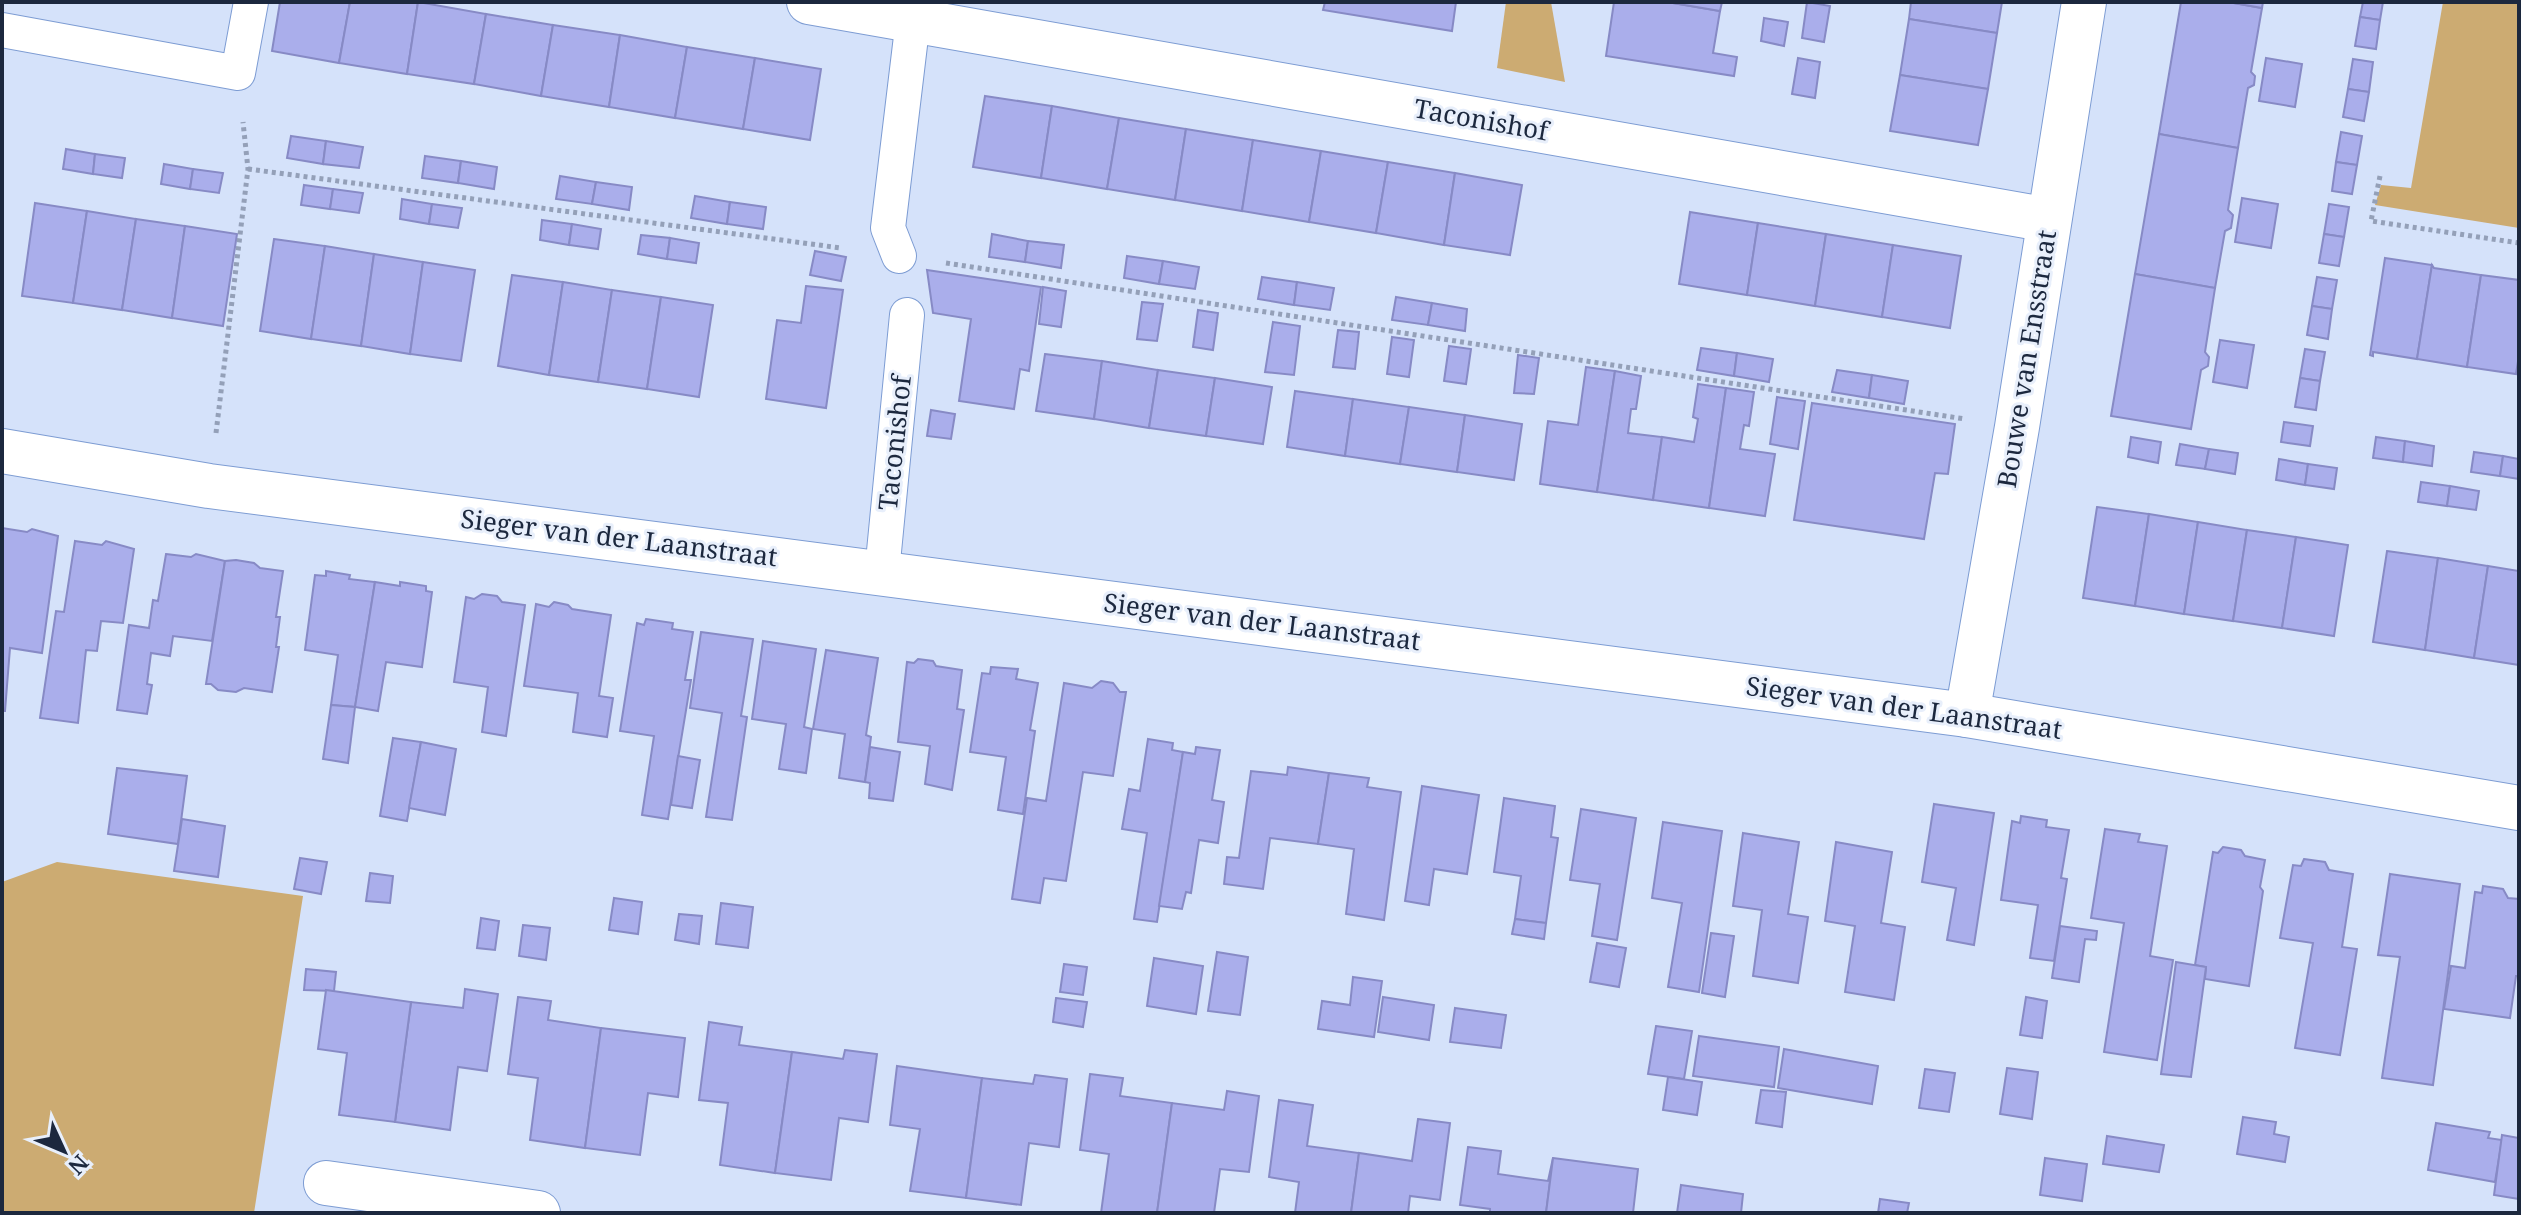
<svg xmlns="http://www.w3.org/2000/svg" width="2521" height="1215" font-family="'Noto Serif',serif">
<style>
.green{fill:#ccab72}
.building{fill:#aaaeeb;stroke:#878ac5;stroke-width:2}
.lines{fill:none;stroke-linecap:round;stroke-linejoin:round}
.lane-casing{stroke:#7d9cd3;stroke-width:36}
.street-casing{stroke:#7d9cd3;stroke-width:46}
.path{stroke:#94a0b8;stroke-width:5;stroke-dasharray:4 4;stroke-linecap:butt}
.lane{stroke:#fff;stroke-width:34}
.street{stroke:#fff;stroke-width:44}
.labels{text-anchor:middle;stroke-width:6;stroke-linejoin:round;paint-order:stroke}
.street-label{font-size:26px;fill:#1c283e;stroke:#e8effb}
</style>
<rect width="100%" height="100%" fill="#d5e2fa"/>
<g class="green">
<polygon points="1506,2 1551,2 1565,82 1497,68"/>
<polygon points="2443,2 2519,2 2519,228 2375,205 2381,185 2411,188"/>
<polygon points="57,862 303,896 254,1213 2,1213 2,882"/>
</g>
<g class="building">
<polygon points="280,2 350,2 339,63 272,51"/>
<polygon points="350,2 418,2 407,74 339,63"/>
<polygon points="418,2 486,14 474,84 407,74"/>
<polygon points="1325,2 1456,2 1452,31 1323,10"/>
<polygon points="1614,2 1667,2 1720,11 1713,53 1737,57 1734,76 1606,56"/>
<polygon points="1667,2 1722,2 1720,11"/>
<polygon points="1807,2 1830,6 1824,42 1802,38"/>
<polygon points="1911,2 2002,2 1997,33 1909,19"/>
<polygon points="2181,2 2228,2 2262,8 2251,72 2255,76 2254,85 2248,88 2238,148 2159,134"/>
<polygon points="2228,2 2263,2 2262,8"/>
<polygon points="2363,2 2383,2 2380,20 2360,17"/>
<polygon points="486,14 553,25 541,96 474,84"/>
<polygon points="2360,17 2380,20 2376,49 2355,46"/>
<polygon points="1764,18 1788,22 1784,46 1761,41"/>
<polygon points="1909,19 1997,33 1988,89 1900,75"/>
<polygon points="553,25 620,35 609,107 541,96"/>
<polygon points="620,35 687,47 675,118 609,107"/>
<polygon points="687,47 755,58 743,129 675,118"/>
<polygon points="755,58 821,69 810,140 743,129"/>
<polygon points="1798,58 1820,62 1815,98 1792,94"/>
<polygon points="2266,58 2302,64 2295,107 2259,101"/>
<polygon points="2353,59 2373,62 2369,92 2348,89"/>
<polygon points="1900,75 1988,89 1978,145 1890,131"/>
<polygon points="2348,89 2369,92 2364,121 2343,117"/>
<polygon points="985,96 1052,106 1041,178 973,167"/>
<polygon points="1052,106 1119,118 1107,189 1041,178"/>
<polygon points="1119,118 1186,129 1175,200 1107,189"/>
<polygon points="1186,129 1253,140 1242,211 1175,200"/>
<polygon points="2341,132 2362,136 2357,165 2336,162"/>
<polygon points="2159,134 2238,148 2228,210 2233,215 2231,228 2225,231 2215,288 2135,274"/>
<polygon points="291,136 326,141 323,164 287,158"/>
<polygon points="1253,140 1321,151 1309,222 1242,211"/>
<polygon points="326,141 363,147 359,168 323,164"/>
<polygon points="66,149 95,154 93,174 63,169"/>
<polygon points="1321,151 1388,162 1376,233 1309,222"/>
<polygon points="95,154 125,158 122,178 93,174"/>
<polygon points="425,156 461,161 458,183 422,178"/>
<polygon points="461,161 497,167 494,189 458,183"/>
<polygon points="1388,162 1455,173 1444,245 1376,233"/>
<polygon points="2336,162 2357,165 2352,194 2332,191"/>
<polygon points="164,164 193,169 190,189 161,184"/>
<polygon points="193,169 223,173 219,193 190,189"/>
<polygon points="1455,173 1522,185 1510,255 1444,245"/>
<polygon points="560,176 596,182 592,204 556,199"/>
<polygon points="596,182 632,187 629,210 592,204"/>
<polygon points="304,185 333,189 330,209 301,205"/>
<polygon points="333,189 363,193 359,213 330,209"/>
<polygon points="695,196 730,202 727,224 691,218"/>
<polygon points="2242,198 2278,204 2271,248 2235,242"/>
<polygon points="402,199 432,204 429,224 400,219"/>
<polygon points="730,202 766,207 763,229 727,224"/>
<polygon points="35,203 87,211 73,303 22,296"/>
<polygon points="432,204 462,208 458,228 429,224"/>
<polygon points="2329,204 2349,207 2344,237 2324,234"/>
<polygon points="87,211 136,219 122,310 73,303"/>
<polygon points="1690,212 1758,223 1747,295 1679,284"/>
<polygon points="136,219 185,226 172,318 122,310"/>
<polygon points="542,220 572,224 569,245 540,240"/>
<polygon points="1758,223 1826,234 1815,306 1747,295"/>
<polygon points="572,224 601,229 598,249 569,245"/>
<polygon points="185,226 237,234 223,326 172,318"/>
<polygon points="992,234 1028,241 1025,262 989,257"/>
<polygon points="1826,234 1893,245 1882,317 1815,306"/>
<polygon points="2324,234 2344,237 2339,266 2319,263"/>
<polygon points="641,235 670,238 667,259 638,254"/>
<polygon points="670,238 699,243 696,263 667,259"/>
<polygon points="274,239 325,246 311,339 260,331"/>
<polygon points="1028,241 1064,245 1061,268 1025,262"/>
<polygon points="1893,245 1961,256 1950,328 1882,317"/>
<polygon points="325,246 374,254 361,346 311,339"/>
<polygon points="815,251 846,257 841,281 810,275"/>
<polygon points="374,254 423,262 410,354 361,346"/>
<polygon points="1127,256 1163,261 1159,284 1124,278"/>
<polygon points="2385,258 2432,265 2417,359 2373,352 2373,356 2370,355"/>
<polygon points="1163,261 1199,267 1195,289 1159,284"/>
<polygon points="423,262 475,270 461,361 410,354"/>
<polygon points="2432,265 2434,268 2481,275 2467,367 2417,359"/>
<polygon points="927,270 1041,287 1029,371 1020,369 1014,409 959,401 971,319 933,313"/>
<polygon points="2135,274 2215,288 2205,352 2209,357 2208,366 2201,370 2191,429 2111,416"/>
<polygon points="512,275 563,282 549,375 498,366"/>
<polygon points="2481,275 2519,280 2519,355 2516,374 2467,367"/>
<polygon points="1262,277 1297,282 1294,305 1258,299"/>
<polygon points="2317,277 2337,280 2332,309 2312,306"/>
<polygon points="563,282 612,290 598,382 549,375"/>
<polygon points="1297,282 1334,288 1330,310 1294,305"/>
<polygon points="806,286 843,290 826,408 766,399 777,320 801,323"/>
<polygon points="1043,287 1066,291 1061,327 1039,324"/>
<polygon points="612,290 661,297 647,389 598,382"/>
<polygon points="661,297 713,305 699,397 647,389"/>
<polygon points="1396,297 1432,303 1428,325 1392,320"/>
<polygon points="1142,302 1163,304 1157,341 1137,339"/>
<polygon points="1432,303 1467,309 1465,331 1428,325"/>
<polygon points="2312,306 2332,309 2328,339 2307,335"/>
<polygon points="1198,310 1218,313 1213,350 1193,347"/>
<polygon points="1273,322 1300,326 1294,375 1265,372"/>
<polygon points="1338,330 1359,332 1355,369 1333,367"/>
<polygon points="1392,337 1414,340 1409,377 1387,374"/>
<polygon points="2220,340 2254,345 2247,388 2213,382"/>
<polygon points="1449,346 1471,349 1466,384 1444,381"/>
<polygon points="1701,348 1737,353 1734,376 1697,370"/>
<polygon points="2305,349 2325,352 2320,381 2300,378"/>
<polygon points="1737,353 1773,359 1769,382 1734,376"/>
<polygon points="1045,354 1102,361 1094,419 1036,411"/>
<polygon points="1518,355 1539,358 1534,394 1514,393"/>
<polygon points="1102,361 1158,370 1149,428 1094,419"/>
<polygon points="1586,367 1615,371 1597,492 1540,484 1548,421 1578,425"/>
<polygon points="1158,370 1215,378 1206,436 1149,428"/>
<polygon points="1837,370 1872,375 1869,398 1832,392"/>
<polygon points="1615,371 1641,376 1636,409 1631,409 1628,433 1662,437 1653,500 1597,492"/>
<polygon points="1872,375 1908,381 1904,404 1869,398"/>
<polygon points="1215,378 1272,387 1263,444 1206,436"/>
<polygon points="2300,378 2320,381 2316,410 2295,407"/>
<polygon points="1698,384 1726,388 1709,508 1653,500 1662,437 1694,442 1698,419 1693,417"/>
<polygon points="1726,388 1754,392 1749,426 1744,425 1740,449 1775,454 1765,516 1709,508"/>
<polygon points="1295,391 1353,399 1345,456 1287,447"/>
<polygon points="1777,397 1805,401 1798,449 1770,444"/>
<polygon points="1353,399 1409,407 1400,464 1345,456"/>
<polygon points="1812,403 1955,424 1948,474 1935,473 1924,539 1794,520"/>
<polygon points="1409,407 1465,415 1457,472 1400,464"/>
<polygon points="931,410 955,414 951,439 927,436"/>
<polygon points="1465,415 1522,424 1514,480 1457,472"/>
<polygon points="2284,422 2313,426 2310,446 2281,442"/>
<polygon points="2131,437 2161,442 2158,463 2128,457"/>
<polygon points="2376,437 2405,441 2403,462 2373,458"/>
<polygon points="2405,441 2434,446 2432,466 2403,462"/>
<polygon points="2180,444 2209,449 2205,469 2176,465"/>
<polygon points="2209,449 2238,453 2235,474 2205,469"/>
<polygon points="2474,452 2503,456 2500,476 2471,472"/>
<polygon points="2503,456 2519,459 2519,479 2500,476"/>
<polygon points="2279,459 2308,464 2305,485 2276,480"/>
<polygon points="2308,464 2337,468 2334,489 2305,485"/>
<polygon points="2421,482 2450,486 2447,506 2418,502"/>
<polygon points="2450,486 2479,491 2476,510 2447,506"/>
<polygon points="2097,507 2149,514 2135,606 2083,598"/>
<polygon points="2149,514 2198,522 2184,614 2135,606"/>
<polygon points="2198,522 2247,530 2233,621 2184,614"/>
<polygon points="2,528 27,532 32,529 58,536 42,653 10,648 5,711 2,711"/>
<polygon points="2247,530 2296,537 2282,628 2233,621"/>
<polygon points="2296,537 2348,545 2334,636 2282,628"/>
<polygon points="75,541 102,545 106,541 134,549 123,623 101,621 97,651 86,650 78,723 40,718 56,611 64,612"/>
<polygon points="2387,551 2438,558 2425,650 2373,642"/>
<polygon points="166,554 191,557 196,554 225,561 212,641 173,636 170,656 151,653 147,684 152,685 147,714 117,710 129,625 149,628 153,600 158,601"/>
<polygon points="2438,558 2488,566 2474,658 2425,650"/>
<polygon points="236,560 254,563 260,568 283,571 276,617 280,617 276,647 279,647 272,692 244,688 236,692 218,690 211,684 206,684 225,561"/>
<polygon points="2488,566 2519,571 2519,665 2474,658"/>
<polygon points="326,571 350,575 349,579 375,582 355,707 331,705 338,655 305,650 315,575 326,576"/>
<polygon points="375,582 400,586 400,582 426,586 426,591 432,592 422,667 386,662 378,711 355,707"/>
<polygon points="482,594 497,596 502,602 525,605 506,736 482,732 488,687 454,682 466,597 474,599"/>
<polygon points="554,602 568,605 572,609 611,615 599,696 613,698 607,737 573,732 578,693 524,686 536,604 549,607"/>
<polygon points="646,619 673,623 672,629 693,632 685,680 691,680 668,819 642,815 654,736 620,731 637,623 644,625"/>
<polygon points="701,632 753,639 741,716 747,717 732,820 706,817 722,713 690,708"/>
<polygon points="763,641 816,649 804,727 812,729 806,773 779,769 786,724 752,719"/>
<polygon points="826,650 878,658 866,735 871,737 865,782 839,778 845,734 813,729"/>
<polygon points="918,659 933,661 936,666 962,670 957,709 964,710 952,790 925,784 930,746 898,742 907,662 914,663"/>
<polygon points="991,667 1018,669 1016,679 1038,683 1030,730 1035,731 1023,814 998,810 1006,757 970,752 982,673 990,674"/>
<polygon points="1101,681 1113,683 1120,692 1126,692 1113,776 1083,772 1066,881 1044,878 1040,903 1012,899 1027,798 1046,801 1064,683 1092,688"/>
<polygon points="331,705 355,707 348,763 323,759"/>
<polygon points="393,738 421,742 407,821 380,816"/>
<polygon points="1148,739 1173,743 1172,750 1183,752 1157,922 1134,919 1147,833 1122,829 1129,789 1140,791"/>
<polygon points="421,742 456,749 445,815 409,808"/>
<polygon points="870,747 900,752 893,801 869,798 870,783 865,782"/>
<polygon points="1196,747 1220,750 1212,800 1224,802 1218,843 1199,840 1191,893 1186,892 1182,909 1159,906 1183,752 1195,754"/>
<polygon points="678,756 700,760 692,808 671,805"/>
<polygon points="1288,767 1329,773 1318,844 1270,838 1263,889 1224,884 1227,857 1239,858 1251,771 1287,775"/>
<polygon points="117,768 187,776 178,844 108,834"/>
<polygon points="1329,773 1369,778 1367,787 1401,792 1384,920 1346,914 1354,849 1318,844"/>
<polygon points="1422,786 1479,795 1467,874 1434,869 1429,905 1405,901"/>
<polygon points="1504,798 1555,806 1551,837 1558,838 1546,923 1515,919 1521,876 1494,872"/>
<polygon points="1934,804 1994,813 1974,945 1947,940 1956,888 1922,882"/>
<polygon points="1581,809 1636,818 1617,940 1592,936 1600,884 1570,880"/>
<polygon points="2021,816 2047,820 2046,827 2069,830 2061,878 2067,879 2054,961 2030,958 2038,905 2001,900 2012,821 2020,823"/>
<polygon points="182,819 225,826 218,877 174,871"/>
<polygon points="1663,822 1722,831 1699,992 1668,987 1682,903 1652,898"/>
<polygon points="2105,829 2140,834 2138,842 2167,846 2150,956 2173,960 2157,1060 2104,1052 2124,923 2091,918"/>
<polygon points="1743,833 1799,842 1788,914 1808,917 1798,983 1753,976 1762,910 1733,906"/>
<polygon points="1836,842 1892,852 1881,923 1905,927 1894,1000 1845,992 1855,926 1825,921"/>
<polygon points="2223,847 2241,850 2245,856 2265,860 2260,887 2263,891 2249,986 2205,979 2206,967 2195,965 2213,852 2218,853"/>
<polygon points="300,858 327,862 321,894 294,889"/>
<polygon points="2304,859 2325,862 2329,870 2353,874 2342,947 2357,949 2340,1055 2295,1048 2313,943 2280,938 2293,865 2301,866"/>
<polygon points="370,873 393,876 390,903 366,901"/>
<polygon points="2390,874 2460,884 2433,1085 2382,1078 2400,957 2378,955"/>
<polygon points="2483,886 2503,889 2508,898 2519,899 2519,976 2516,976 2510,1018 2444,1009 2451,966 2465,968 2475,892 2482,893"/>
<polygon points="614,898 642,902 638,934 609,930"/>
<polygon points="721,903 753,907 748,948 716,944"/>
<polygon points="679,914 702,916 699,944 675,940"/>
<polygon points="481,918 499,921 495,950 477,948"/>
<polygon points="1515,919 1546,923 1544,939 1512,934"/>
<polygon points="523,925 550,928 546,960 519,956"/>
<polygon points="2060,926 2097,931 2096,940 2085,939 2079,982 2052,978"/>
<polygon points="1711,933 1734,936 1725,997 1702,993"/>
<polygon points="1597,943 1626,948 1619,987 1590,982"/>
<polygon points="1217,952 1248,957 1240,1015 1208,1011"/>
<polygon points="1154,958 1203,966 1196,1014 1147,1006"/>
<polygon points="2176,962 2206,967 2191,1077 2161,1074"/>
<polygon points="1064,964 1087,967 1083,995 1060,992"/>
<polygon points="306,969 336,972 334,991 304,990"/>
<polygon points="1353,977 1382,981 1374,1037 1318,1029 1322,1001 1350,1005"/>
<polygon points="465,989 498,994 487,1071 458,1067 450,1130 395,1122 411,1002 463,1008"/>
<polygon points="326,990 411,1002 395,1122 339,1115 347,1053 318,1049"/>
<polygon points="518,997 551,1001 548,1020 601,1028 585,1148 530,1140 538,1078 508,1074"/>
<polygon points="1383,997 1434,1005 1429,1040 1378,1032"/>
<polygon points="2026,997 2047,1001 2042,1038 2020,1035"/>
<polygon points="1056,998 1087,1002 1083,1027 1053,1022"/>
<polygon points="1455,1008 1506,1015 1501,1048 1450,1042"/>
<polygon points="709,1022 742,1027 739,1045 792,1052 775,1173 720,1165 728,1103 699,1100"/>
<polygon points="1656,1026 1692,1031 1684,1079 1648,1074"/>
<polygon points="601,1028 685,1038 678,1097 648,1093 640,1155 585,1148"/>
<polygon points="1699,1036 1779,1047 1774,1087 1693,1076"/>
<polygon points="1784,1049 1878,1066 1872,1104 1778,1088"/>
<polygon points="845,1050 877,1054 868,1122 839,1118 831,1180 775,1173 792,1052 843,1059"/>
<polygon points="897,1066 982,1078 966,1198 910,1191 920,1129 890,1125"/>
<polygon points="2007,1068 2038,1072 2032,1119 2000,1114"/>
<polygon points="1925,1069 1955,1073 1949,1112 1919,1108"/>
<polygon points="1090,1074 1123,1078 1120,1096 1172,1103 1157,1213 1101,1213 1109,1154 1080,1150"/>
<polygon points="1035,1075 1067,1079 1059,1147 1029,1143 1021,1205 966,1198 982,1078 1033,1084"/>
<polygon points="1668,1077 1702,1082 1697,1115 1663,1110"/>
<polygon points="1761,1090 1786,1092 1782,1127 1756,1123"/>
<polygon points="1227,1091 1259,1096 1249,1172 1220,1169 1214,1213 1157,1213 1172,1103 1224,1110"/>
<polygon points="1279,1100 1313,1105 1307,1146 1359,1153 1351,1213 1295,1213 1299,1182 1269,1177"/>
<polygon points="2243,1117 2276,1122 2274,1134 2289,1137 2285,1162 2237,1154"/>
<polygon points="1418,1119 1450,1123 1440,1200 1410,1196 1408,1213 1351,1213 1359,1153 1412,1161"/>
<polygon points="2436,1123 2490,1132 2488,1138 2502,1140 2495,1182 2428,1170"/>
<polygon points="2502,1135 2519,1138 2519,1199 2494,1195"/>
<polygon points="2107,1136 2164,1145 2159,1172 2103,1164"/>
<polygon points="1468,1147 1501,1151 1498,1174 1548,1181 1553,1158 1546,1213 1490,1213 1490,1209 1460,1205"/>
<polygon points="1553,1158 1638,1169 1633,1213 1546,1213"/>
<polygon points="2045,1158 2087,1164 2082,1201 2040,1195"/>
<polygon points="1681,1185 1743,1194 1741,1213 1677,1213"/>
<polygon points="1880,1199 1909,1203 1907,1213 1878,1213"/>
</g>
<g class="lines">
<defs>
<g id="lane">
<polyline points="2,30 238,73 251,2"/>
<polyline points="899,256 888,228 913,20"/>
<polyline points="882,572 907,315"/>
</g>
<g id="street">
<polyline points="809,2 2049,220"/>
<polyline points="2,451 209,486 1967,715 2519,808"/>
<polyline points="1967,715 2017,427 2084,2"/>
<polyline points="326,1183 538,1213"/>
</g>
</defs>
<use href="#lane" class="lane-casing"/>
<use href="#street" class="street-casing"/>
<g class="path">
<polyline points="248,169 841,248"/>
<polyline points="2380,176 2371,221 2519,243"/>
<polyline points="946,263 1965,419"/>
<polyline points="216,433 248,169 243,122"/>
</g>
<use href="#lane" class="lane"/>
<use href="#street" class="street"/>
</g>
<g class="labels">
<g class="street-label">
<text transform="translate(1481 120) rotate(10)" y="9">Taconishof</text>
<text transform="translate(2027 359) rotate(-81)" y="9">Bouwe van Ensstraat</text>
<text transform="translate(895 443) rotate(-84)" y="9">Taconishof</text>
<text transform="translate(619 538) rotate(7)" y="9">Sieger van der Laanstraat</text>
<text transform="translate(1262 622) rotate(7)" y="9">Sieger van der Laanstraat</text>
<text transform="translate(1904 708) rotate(8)" y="9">Sieger van der Laanstraat</text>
</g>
</g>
<rect width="2521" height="1215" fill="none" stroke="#1c283e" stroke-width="8"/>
<g transform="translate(64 1151) rotate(134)" stroke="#e8effb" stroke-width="6" paint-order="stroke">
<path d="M0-6L14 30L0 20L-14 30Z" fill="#1c283e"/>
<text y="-12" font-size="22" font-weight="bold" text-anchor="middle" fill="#1c283e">N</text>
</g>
</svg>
